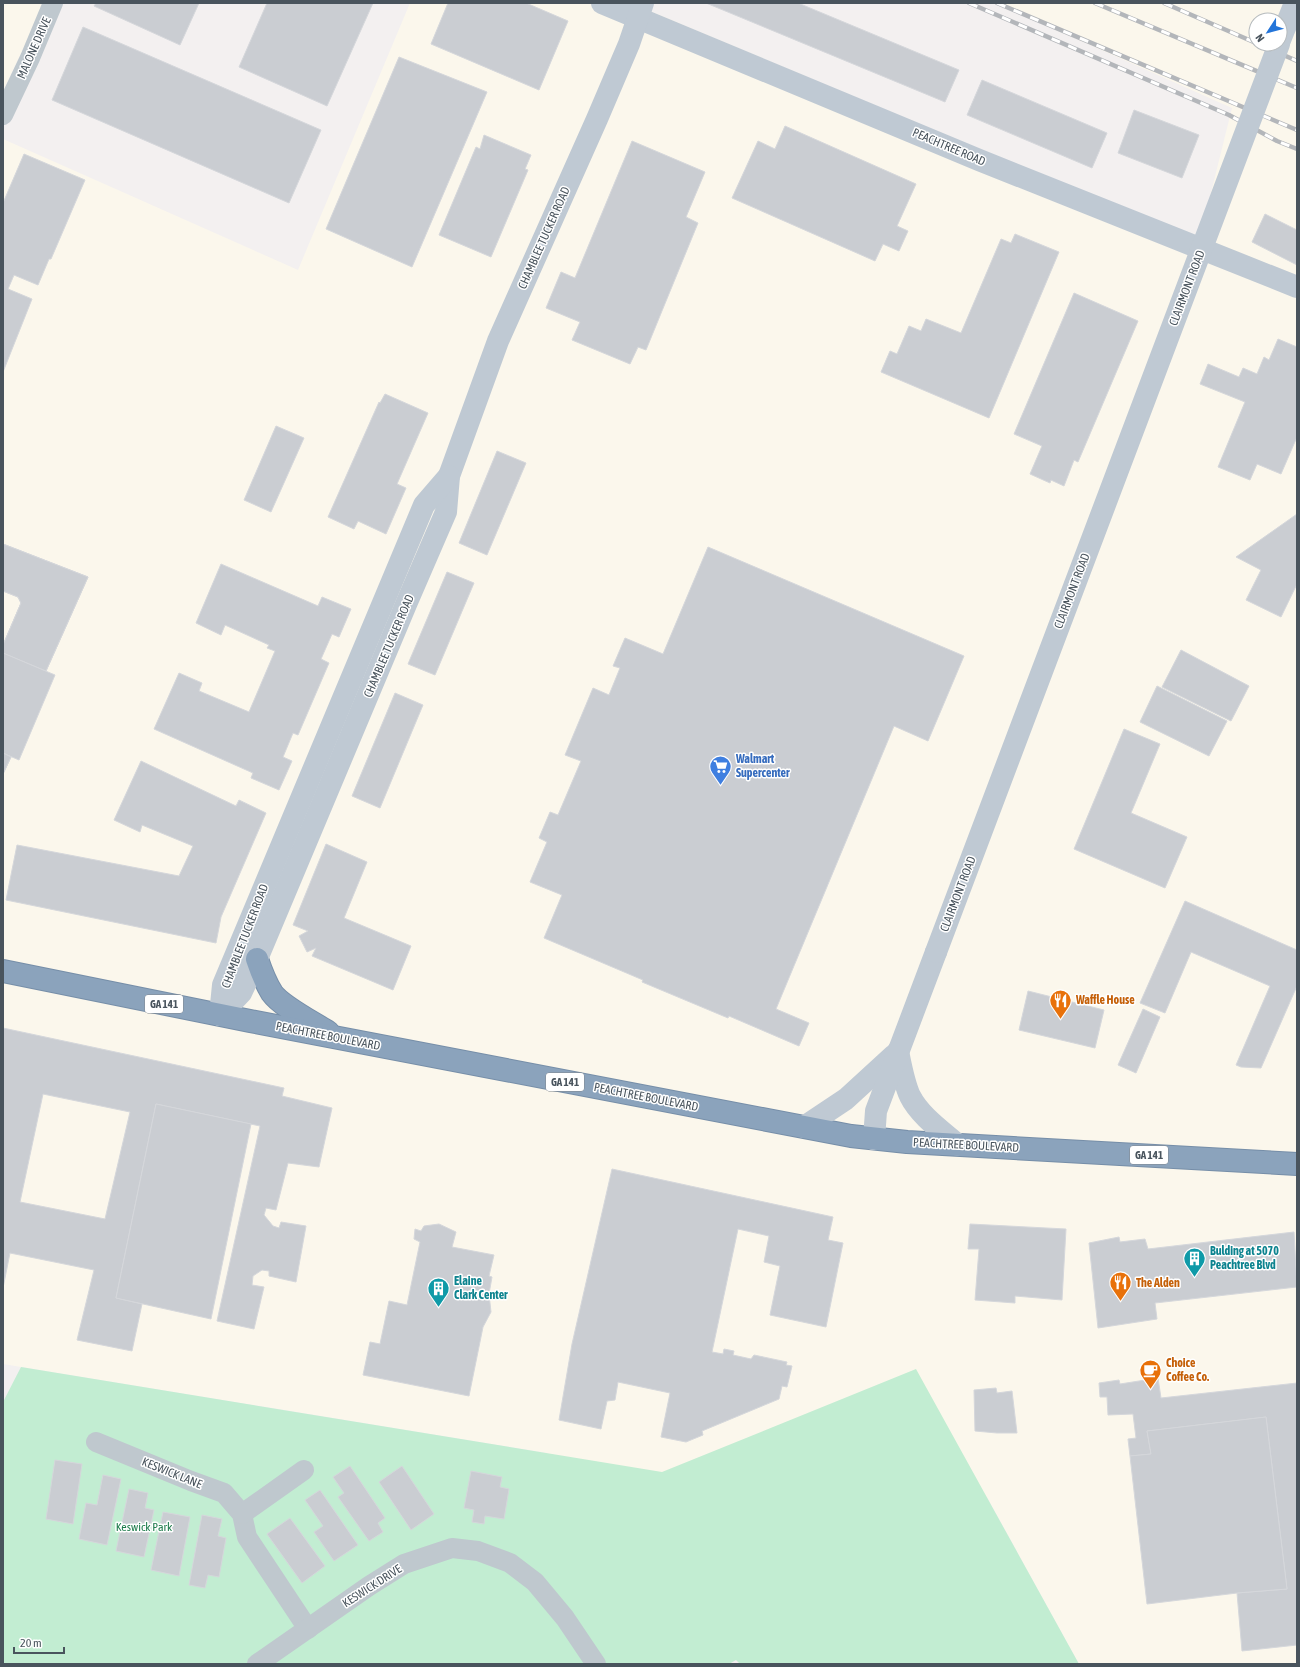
<svg xmlns="http://www.w3.org/2000/svg" width="1300" height="1667" font-family="'Asap Condensed',sans-serif">
<style>
.commercial{fill:#fbf7ec;fill-rule:evenodd}
.green{fill:#c2edd2}
.building{fill:#cacdd2;stroke:#d5d7db;fill-rule:evenodd}
.lines{fill:none;stroke-linecap:round;stroke-linejoin:round}
.highway-casing{stroke:#768ea8;stroke-width:24}
.street{stroke:#bfc8ce;stroke-width:20}
.secondary{stroke:#bfc9d3;stroke-width:22}
.highway{stroke:#8ba3bc;stroke-width:22}
.rail-casing{stroke:#b3b6ba;stroke-width:4.5}
.rail{stroke:#fff;stroke-width:3;stroke-dasharray:9;stroke-linecap:butt}
.secondary-bridge{stroke:#bfc9d3;stroke-width:22}
.labels{text-anchor:middle;stroke-width:3;stroke-linejoin:round;paint-order:stroke}
.shield{fill:#fff;stroke:#80878e;stroke-width:1}
.shield-label{font-size:11px;font-weight:bold;fill:#49545d}
.street-label{font-size:12px;fill:#49545d;stroke:#fff}
.shop-label{font-size:12px;font-weight:bold;fill:#366cbe;stroke:#fff;text-anchor:start}
.food-label{font-size:12px;font-weight:bold;fill:#c56008;stroke:#fff;text-anchor:start}
.culture-label{font-size:12px;font-weight:bold;fill:#0d838f;stroke:#fff;text-anchor:start}
.park-label{font-size:12px;fill:#1d7b4b;stroke:#fff}
</style>
<rect width="100%" height="100%" fill="#f3f0f0"/>
<g class="commercial">
<polygon points="3,3 45,3 3,91"/>
<path d="M410,3H631L1199,241L1232,108L996,3H1297V1664H1079L987,1497L736,1494L550,1460L547,1453L3,1364V139L298,270ZM1256,20H1280V44H1256Z"/>
</g>
<polygon class="green" points="21,1367 662,1472 916,1369 1079,1664 740,1664 736,1660 729,1664 3,1664 3,1402"/>
<g class="building">
<polygon points="96,3 199,3 180,45 94,6"/>
<polygon points="267,3 373,3 327,106 239,67"/>
<polygon points="448,3 526,3 568,21 539,90 431,44"/>
<polygon points="706,3 798,3 959,70 945,102"/>
<polygon points="83,27 321,130 289,203 52,100"/>
<polygon points="399,57 487,92 412,267 326,229"/>
<polygon points="982,80 1107,133 1092,168 967,115"/>
<polygon points="1134,110 1199,135 1182,178 1118,153"/>
<polygon points="785,126 916,184 897,226 908,231 899,251 883,244 875,261 732,198 758,141 775,149"/>
<polygon points="484,135 531,155 525,169 528,170 491,257 439,235 476,147 480,149"/>
<polygon points="632,141 705,172 686,217 698,223 646,350 638,347 630,364 572,340 580,322 546,308 561,272 575,278"/>
<polygon points="24,154 85,180 51,259 49,259 38,285 14,275 8,289 32,299 3,372 3,203"/>
<polygon points="1265,214 1297,230 1297,265 1252,242"/>
<polygon points="1015,234 1059,252 989,418 881,372 890,351 897,354 909,326 921,331 926,319 961,333 1001,239 1011,243"/>
<polygon points="1074,293 1138,321 1078,462 1074,460 1064,486 1051,480 1050,483 1030,474 1042,446 1014,434"/>
<polygon points="1278,339 1297,347 1297,437 1281,474 1257,464 1250,480 1218,467 1245,402 1200,384 1208,364 1239,377 1243,368 1257,374 1264,357 1269,360"/>
<polygon points="385,394 428,413 397,484 406,488 386,534 358,521 354,529 328,517 379,402 380,403"/>
<polygon points="276,426 304,438 271,512 244,500"/>
<polygon points="497,451 526,463 487,555 459,543"/>
<polygon points="1297,514 1297,584 1281,617 1246,600 1261,570 1236,557"/>
<polygon points="3,544 88,577 46,671 3,653 3,645 21,603 18,597 3,591"/>
<polygon points="3,544 88,577 46,671 3,653 3,645 21,603 18,597 3,591"/>
<polygon points="708,547 964,656 928,741 894,726 776,1009 809,1023 799,1046 729,1016 728,1018 642,982 643,980 544,938 562,895 530,882 547,842 539,838 550,812 558,815 581,761 565,755 593,688 609,695 620,668 613,666 625,638 663,654"/>
<polygon points="221,564 318,606 322,597 351,609 339,637 332,634 321,659 329,663 298,735 293,733 283,757 292,761 279,790 251,778 253,773 154,729 179,673 202,683 199,691 249,712 275,651 267,648 269,645 225,625 221,635 196,623"/>
<polygon points="447,572 474,583 435,675 408,664"/>
<polygon points="1181,650 1249,686 1231,721 1162,687"/>
<polygon points="3,653 55,675 19,760 3,753"/>
<polygon points="1157,686 1227,721 1209,756 1140,722"/>
<polygon points="395,693 423,705 380,808 352,796"/>
<polygon points="1124,729 1160,744 1131,813 1187,837 1165,888 1074,849"/>
<polygon points="3,753 11,757 3,774"/>
<polygon points="3,753 11,757 3,774"/>
<polygon points="141,761 236,806 239,800 266,813 221,917 216,943 6,900 17,845 179,876 193,846 142,825 140,832 114,820"/>
<polygon points="326,844 367,862 344,918 411,946 393,990 312,956 316,948 307,952 299,936 308,931 293,925"/>
<polygon points="1185,901 1297,950 1297,986 1261,1068 1241,1067 1236,1065 1270,986 1191,952 1165,1013 1140,1003"/>
<polygon points="1028,991 1104,1010 1095,1048 1019,1030"/>
<polygon points="1143,1009 1160,1017 1136,1073 1118,1065"/>
<path d="M3,1028L284,1088L282,1096L332,1108L319,1167L288,1163L276,1210L266,1208L264,1215L273,1226L279,1228L281,1222L306,1226L296,1282L269,1276V1271L262,1270L253,1276L252,1285L264,1287L254,1329L217,1321L260,1126L156,1104L116,1298L142,1304L132,1351L77,1340L94,1270L10,1253L3,1288ZM43,1094L130,1112L105,1219L20,1202Z"/>
<polygon points="156,1104 251,1124 211,1319 116,1298"/>
<polygon points="612,1169 833,1217 828,1240 843,1243 826,1327 770,1315 780,1266 764,1262 769,1236 738,1229 712,1352 723,1354 724,1349 734,1351 733,1355 751,1359 754,1355 787,1362 786,1365 792,1366 787,1387 782,1386 779,1399 702,1431 703,1435 686,1442 661,1437 670,1393 618,1382 615,1400 607,1401 601,1429 559,1420 572,1344"/>
<polygon points="439,1224 456,1232 452,1247 494,1255 489,1276 492,1277 489,1294 491,1312 483,1327 469,1396 363,1375 370,1342 380,1344 389,1301 407,1305 420,1242 414,1239 415,1229 421,1231 424,1226"/>
<polygon points="970,1224 1066,1229 1062,1300 1015,1296 1015,1303 975,1300 979,1249 968,1249"/>
<polygon points="1294,1232 1297,1287 1155,1303 1157,1319 1098,1328 1089,1243 1119,1237 1120,1242 1145,1239 1148,1249"/>
<polygon points="1158,1378 1161,1398 1297,1383 1297,1645 1242,1651 1237,1593 1287,1589 1266,1417 1147,1431 1151,1454 1130,1456 1128,1439 1136,1438 1133,1414 1108,1415 1107,1397 1100,1397 1099,1383 1119,1380 1120,1384"/>
<polygon points="996,1388 997,1393 1012,1391 1017,1433 997,1433 975,1431 974,1390"/>
<polygon points="1266,1417 1287,1589 1237,1593 1147,1604 1130,1456 1151,1454 1147,1431"/>
<polygon points="55,1460 82,1464 73,1524 46,1519"/>
<polygon points="350,1466 385,1518 378,1523 383,1532 369,1541 338,1497 344,1493 333,1477"/>
<polygon points="402,1466 434,1514 411,1530 379,1482"/>
<polygon points="471,1471 502,1477 500,1487 509,1489 504,1519 485,1516 484,1524 472,1522 474,1510 464,1508"/>
<polygon points="103,1475 121,1479 107,1545 79,1539 86,1503 97,1505"/>
<polygon points="129,1489 148,1493 145,1508 154,1510 144,1557 116,1551"/>
<polygon points="320,1490 358,1545 334,1561 314,1532 323,1526 305,1500"/>
<polygon points="163,1512 190,1517 179,1576 151,1570"/>
<polygon points="202,1515 222,1519 218,1536 226,1538 219,1577 208,1575 205,1588 189,1585"/>
<polygon points="290,1518 325,1566 302,1583 267,1534"/>
</g>
<g class="lines">
<defs>
<g id="highway">
<path d="M257,959C261,971 265,982 272,993C281,1006 314,1023 328,1032"/>
<polyline points="3,971 250,1021 851,1136 907,1142 1297,1164"/>
</g>
</defs>
<use href="#highway" class="highway-casing"/>
<g class="street">
<polyline points="3,115 30,58 53,3"/>
<polyline points="96,1442 191,1481 224,1493 242,1514 247,1537 308,1629"/>
<polyline points="242,1514 304,1470"/>
<polyline points="257,1664 369,1586 404,1564 452,1548 478,1551 510,1563 535,1582 565,1618 596,1664"/>
</g>
<g class="secondary">
<polyline points="602,3 979,160 1297,287"/>
<polyline points="1280,40 1295,3"/>
<polyline points="220,1015 241,993 257,959 407,602 446,512 449,476 498,341 597,119 629,44 643,3"/>
<polyline points="220,1015 223,985 424,505 449,476"/>
<path d="M898,1051C901,1066 904,1083 910,1096C920,1116 942,1131 958,1145"/>
<polyline points="804,1127 846,1099 894,1055"/>
<polyline points="874,1139 876,1111 936,952"/>
</g>
<use href="#highway" class="highway"/>
<defs>
<g id="rail">
<polyline points="969,3 1229,115 1277,141 1297,149"/>
<polyline points="997,3 1297,130"/>
<polyline points="1095,3 1297,88"/>
<polyline points="1164,3 1256,43"/>
<polyline points="1259,44 1297,61"/>
</g>
</defs>
<use href="#rail" class="rail-casing"/>
<use href="#rail" class="rail"/>
<polyline class="secondary-bridge" points="936,952 1279,44"/>
</g>
<defs>
<symbol id="supermarket-pin" viewBox="-11 -11 22 30"><path d="M0 17L-7.5 6A9.5 9.5 0 1 1 7.5 6Z" fill="#3f7fe0" stroke="#fff"/><path d="M-6-5.5h2.5l.6 2H6L4.5 2H-2.5L-4.4-4H-6ZM-1.5 3.2a1.3 1.3 0 1 0 .1 0ZM3 3.2a1.3 1.3 0 1 0 .1 0Z" fill="#fff"/></symbol>
<symbol id="restaurant-pin" viewBox="-11 -11 22 30"><path d="M0 17L-7.5 6A9.5 9.5 0 1 1 7.5 6Z" fill="#e8710a" stroke="#fff"/><path d="M-5-6h1v4h1v-4h1v4h1v-4h1v5L-1.5 .5V6h-2V.5L-5-1ZM5-6V6H3V1.5H1.5Q1.5-4 5-6Z" fill="#fff"/></symbol>
<symbol id="building-pin" viewBox="-11 -11 22 30"><path d="M0 17L-7.5 6A9.5 9.5 0 1 1 7.5 6Z" fill="#0f9aa8" stroke="#fff"/><path d="M-4-6H4V6H1V3H-1V6H-4ZM-2.5-4.3h1.7v1.8h-1.7ZM.8-4.3h1.7v1.8H.8ZM-2.5-1h1.7V.8h-1.7ZM.8-1h1.7V.8H.8Z" fill="#fff"/></symbol>
<symbol id="cafe-pin" viewBox="-11 -11 22 30"><path d="M0 17L-7.5 6A9.5 9.5 0 1 1 7.5 6Z" fill="#e8710a" stroke="#fff"/><path d="M-5.5-4.5H6V0H3Q3 3.5 0 3.5H-2.5Q-5.5 3.5-5.5 0ZM3-3.2v2h1.7v-2ZM-6 4.5H4V6H-6Z" fill="#fff"/></symbol>
</defs>
<g fill-rule="evenodd">
<use href="#supermarket-pin" x="708" y="754" width="25" height="34"/>
<use href="#restaurant-pin" x="1048" y="988" width="25" height="34"/>
<use href="#building-pin" x="1182" y="1246" width="25" height="34"/>
<use href="#restaurant-pin" x="1108" y="1270" width="25" height="34"/>
<use href="#building-pin" x="426" y="1276" width="25" height="34"/>
<use href="#cafe-pin" x="1138" y="1358" width="25" height="34"/>
</g>
<g class="labels">
<g class="shield">
<rect x="145" y="995" width="38" height="18" rx="3"/>
<rect x="546" y="1073" width="38" height="18" rx="3"/>
<rect x="1130" y="1146" width="38" height="18" rx="3"/>
</g>
<g class="shield-label">
<text x="164" y="1008">GA 141</text>
<text x="565" y="1086">GA 141</text>
<text x="1149" y="1159">GA 141</text>
</g>
<g class="street-label">
<text transform="translate(34 48) rotate(-66)" y="4">MALONE DRIVE</text>
<text transform="translate(949 147) rotate(23)" y="4">PEACHTREE ROAD</text>
<text transform="translate(544 238) rotate(-66)" y="4">CHAMBLEE TUCKER ROAD</text>
<text transform="translate(1187 288) rotate(-69)" y="4">CLAIRMONT ROAD</text>
<text transform="translate(1072 591) rotate(-69)" y="4">CLAIRMONT ROAD</text>
<text transform="translate(389 646) rotate(-67)" y="4">CHAMBLEE TUCKER ROAD</text>
<text transform="translate(958 894) rotate(-69)" y="4">CLAIRMONT ROAD</text>
<text transform="translate(245 936) rotate(-69)" y="4">CHAMBLEE TUCKER ROAD</text>
<text transform="translate(328 1036) rotate(11)" y="4">PEACHTREE BOULEVARD</text>
<text transform="translate(646 1097) rotate(11)" y="4">PEACHTREE BOULEVARD</text>
<text transform="translate(966 1145) rotate(3)" y="4">PEACHTREE BOULEVARD</text>
<text transform="translate(172 1473) rotate(22)" y="4">KESWICK LANE</text>
<text transform="translate(372 1586) rotate(-33)" y="4">KESWICK DRIVE</text>
</g>
<g class="shop-label">
<text x="736" y="763">Walmart<tspan x="736" dy="14">Supercenter</tspan></text>
</g>
<g class="food-label">
<text x="1076" y="1004">Waffle House</text>
<text x="1136" y="1287">The Alden</text>
<text x="1166" y="1367">Choice<tspan x="1166" dy="14">Coffee Co.</tspan></text>
</g>
<g class="culture-label">
<text x="1210" y="1255">Bulding at 5070<tspan x="1210" dy="14">Peachtree Blvd</tspan></text>
<text x="454" y="1285">Elaine<tspan x="454" dy="14">Clark Center</tspan></text>
</g>
<g class="park-label">
<text x="144" y="1531">Keswick Park</text>
</g>
</g>
<rect width="1300" height="1667" fill="none" stroke="#49545d" stroke-width="8"/>
<g transform="translate(1268 32) rotate(234)"><circle r="19" fill="#ffffff" stroke="#b6bbbe"/>
<path d="M0-3L7 15L0 10L-7 15Z" fill="#2475d9"/>
<text y="-6" font-size="11" font-weight="bold" text-anchor="middle" fill="#49545d">N</text>
</g>
<path d="M14 1647v6h50v-6" fill="none" stroke="#49545d" stroke-width="2"/>
<text x="20" y="1647" font-size="12" fill="#49545d" stroke="#ffffff" stroke-width="3" paint-order="stroke">20 m</text>
</svg>
